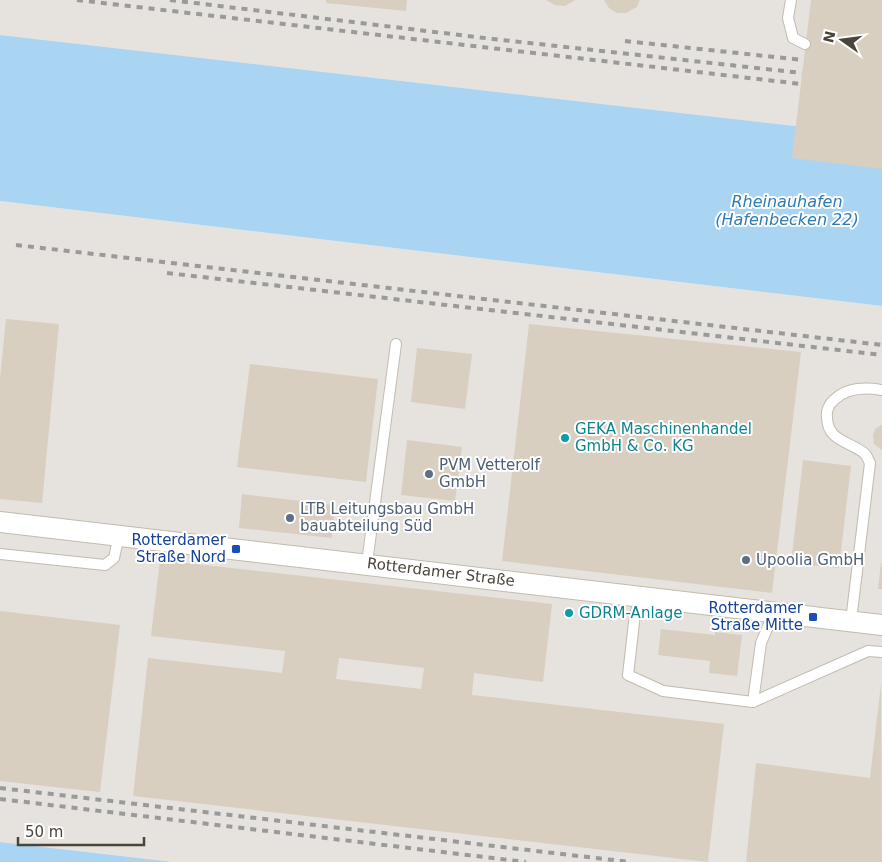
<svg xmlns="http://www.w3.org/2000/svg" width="882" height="862" font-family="'DejaVu Sans',sans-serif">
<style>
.industrial{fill:#e6e2dd}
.water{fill:#a9d4f2}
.building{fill:#d8cfc1;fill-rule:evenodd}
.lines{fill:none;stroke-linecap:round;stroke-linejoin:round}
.lane-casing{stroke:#c2bbae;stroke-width:12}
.street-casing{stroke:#c2bbae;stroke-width:22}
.lane{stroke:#fff;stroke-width:10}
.street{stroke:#fff;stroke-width:20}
.rail{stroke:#9a9a9a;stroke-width:4;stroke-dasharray:6 6;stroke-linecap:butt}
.culture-dot{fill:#0f9aa8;stroke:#fff;stroke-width:2}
.service-dot{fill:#5c6f8a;stroke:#fff;stroke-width:2}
.transit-dot{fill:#1a4fb4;stroke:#fff;stroke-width:2}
.labels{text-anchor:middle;stroke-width:4;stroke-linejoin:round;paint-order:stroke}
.culture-label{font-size:15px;fill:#0d838f;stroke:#fff;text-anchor:start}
.service-label{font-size:15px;fill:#4e5e75;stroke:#fff;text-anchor:start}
.transit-label{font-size:15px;fill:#164399;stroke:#fff;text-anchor:end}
.street-label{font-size:15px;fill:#4b4439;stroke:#fff}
.water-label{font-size:16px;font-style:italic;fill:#2e7ab2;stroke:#fff}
</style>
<rect width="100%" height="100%" fill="#f6f3ec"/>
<g class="industrial">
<polygon points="0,0 882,0 882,136 0,35"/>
<polygon points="0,201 882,306 882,862 173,862 0,842"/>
</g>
<g class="water">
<polygon points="0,35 882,136 882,306 0,201"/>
<polygon points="0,842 173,862 0,862"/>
</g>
<g class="building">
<polygon points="326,0 407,0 406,11 326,3"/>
<polygon points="546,0 575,0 565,6 555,5"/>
<polygon points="604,0 640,0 637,7 626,13 617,13 609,8"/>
<polygon points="811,0 882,0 882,169 792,158"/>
<polygon points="6,319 59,324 42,503 0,499 0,378"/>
<polygon points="529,324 801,352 772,593 502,561"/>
<polygon points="417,348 472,354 465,409 411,402"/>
<polygon points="250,364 378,379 366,482 237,467"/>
<polygon points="882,425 882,450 874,444 873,435 876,428"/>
<polygon points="407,440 462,447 455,501 401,495"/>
<polygon points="803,460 851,466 839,568 791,563"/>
<polygon points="242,494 335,505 332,538 239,528"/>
<path d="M160,560L552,604L543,682L474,673L472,695L724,724L708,862L133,796L148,658L282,673L285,651L151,636ZM339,658L424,668L421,689L336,679Z"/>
<polygon points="881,563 882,563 882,589 878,589"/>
<polygon points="563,610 575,611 574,617 562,616"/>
<polygon points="0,611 120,625 100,792 0,781"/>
<polygon points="661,629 715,635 715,632 742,635 737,676 709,673 710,661 658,655"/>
<polygon points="881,684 882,862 746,862 756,763 870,778"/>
</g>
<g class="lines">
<defs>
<g id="lane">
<polyline points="791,0 788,18 793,38 805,44"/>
<polyline points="0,554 105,565 114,558 119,535"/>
<polyline points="367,563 396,344"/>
<polyline points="642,596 635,614 628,675 663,691 753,702 761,643 774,612"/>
<path d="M851,621L870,463C868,460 867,455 864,453C849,441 827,441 827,417C826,411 829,404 834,400C847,387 865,387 882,390"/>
<polyline points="753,702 868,651 882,652"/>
</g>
<polyline id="street" points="0,522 882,625"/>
</defs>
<use href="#lane" class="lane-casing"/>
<use href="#street" class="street-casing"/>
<use href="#lane" class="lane"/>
<use href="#street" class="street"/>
<g class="rail">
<polyline points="77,0 801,84"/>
<polyline points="170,0 493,39 802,73"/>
<polyline points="625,41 803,60"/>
<polyline points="16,245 882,345"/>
<polyline points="167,273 882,355"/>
<polyline points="0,788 630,862"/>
<polyline points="0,799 526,862"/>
</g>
</g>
<g class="culture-dot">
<circle cx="565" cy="438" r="5"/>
<circle cx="569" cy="613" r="5"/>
</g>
<g class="service-dot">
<circle cx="429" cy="474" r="5"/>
<circle cx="290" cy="518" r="5"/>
<circle cx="746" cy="560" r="5"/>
</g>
<g class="transit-dot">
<rect x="231" y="544" width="10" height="10" rx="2.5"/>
<rect x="808" y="612" width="10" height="10" rx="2.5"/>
</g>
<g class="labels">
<g class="culture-label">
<text x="575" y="434">GEKA Maschinenhandel<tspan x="575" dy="17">GmbH &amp; Co. KG</tspan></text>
<text x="579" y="618">GDRM-Anlage</text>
</g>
<g class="service-label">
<text x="439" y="470">PVM Vetterolf<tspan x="439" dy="17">GmbH</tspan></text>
<text x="300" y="514">LTB Leitungsbau GmbH<tspan x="300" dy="17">bauabteilung Süd</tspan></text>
<text x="756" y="565">Upoolia GmbH</text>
</g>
<g class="transit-label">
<text x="226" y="545">Rotterdamer<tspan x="226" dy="17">Straße Nord</tspan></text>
<text x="803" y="613">Rotterdamer<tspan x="803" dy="17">Straße Mitte</tspan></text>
</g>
<g class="street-label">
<text transform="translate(441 572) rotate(7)" y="5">Rotterdamer Straße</text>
</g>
<g class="water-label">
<text x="787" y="207">Rheinauhafen<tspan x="787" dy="18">(Hafenbecken 22)</tspan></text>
</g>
</g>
<g transform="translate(842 40) rotate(284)" stroke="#ffffff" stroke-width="4" paint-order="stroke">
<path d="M0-4L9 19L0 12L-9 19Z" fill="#4b4439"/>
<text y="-8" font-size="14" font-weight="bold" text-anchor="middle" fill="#4b4439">N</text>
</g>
<path d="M18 837v8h126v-8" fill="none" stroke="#4b4439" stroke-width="2.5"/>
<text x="25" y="837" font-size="15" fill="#4b4439" stroke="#ffffff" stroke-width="4" paint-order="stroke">50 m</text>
</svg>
